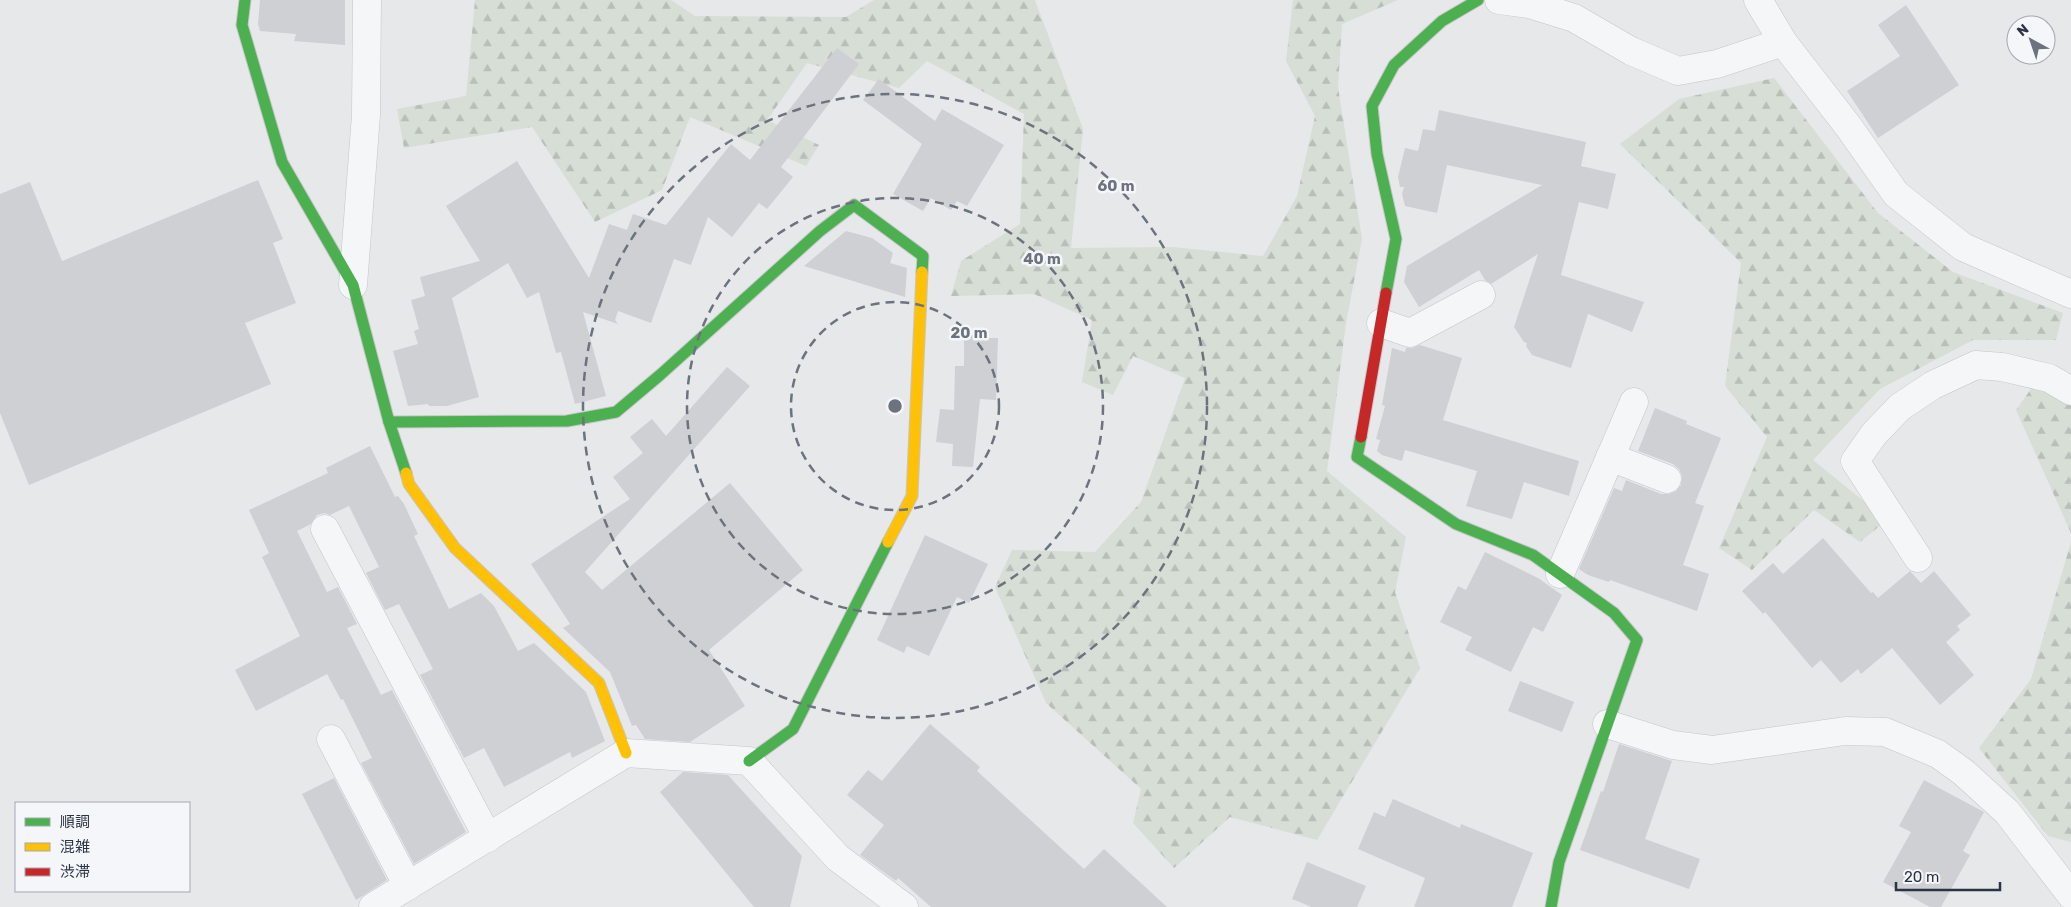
<svg xmlns="http://www.w3.org/2000/svg" width="2071" height="907" font-family="Rubik,'Noto Sans JP',sans-serif">
<style>
.forest{fill:url(#forest-firs)}
.building{fill:#ced0d3}
.lines{fill:none;stroke-linecap:round;stroke-linejoin:round}
.street-casing{stroke:#c4c6c8;stroke-width:29}
.fast-casing{stroke:#c4c6c8;stroke-width:13}
.slow-casing{stroke:#c4c6c8;stroke-width:13}
.jam-casing{stroke:#c4c6c8;stroke-width:13}
.street{stroke:#f5f6f7;stroke-width:28}
.fast{stroke:#4caf50;stroke-width:11}
.slow{stroke:#ffc107;stroke-width:11}
.jam{stroke:#c62828;stroke-width:11}
.ring{fill:none;stroke:#6c737f;stroke-width:2.5;stroke-dasharray:9 6}
.centre{fill:#6c737f;stroke:#f4f6f9;stroke-width:2.5}
.ring-label{font-size:15px;text-anchor:middle;font-weight:bold;fill:#6c737f;stroke:#f4f6f9;stroke-width:5;stroke-linejoin:round;paint-order:stroke}
</style>
<defs>
<pattern id="forest-firs" width="22" height="20" patternUnits="userSpaceOnUse" patternTransform="scale(1.25)"><rect width="22" height="20" fill="#d6ded6"/><path d="M5 1l3.5 6h-7zM16 11l3.5 6h-7z" fill="#b8bfb9"/></pattern>
</defs>
<rect width="100%" height="100%" fill="#e6e8ea"/>
<g class="forest">
<polygon points="475,0 671,0 695,16 846,17 874,0 1035,0 1083,129 1071,248 1172,247 1263,256 1297,196 1315,116 1286,61 1293,0 1398,0 1342,24 1338,87 1362,239 1346,323 1327,471 1406,537 1395,592 1420,668 1317,840 1230,817 1174,868 1133,823 1141,789 1046,703 995,587 1012,550 1095,552 1141,502 1185,378 1133,356 1113,395 1082,382 1092,320 1034,294 951,296 961,261 1020,224 1024,114 927,61 899,88 807,63 767,120 819,145 806,166 690,117 662,190 595,222 532,127 404,148 397,109 466,96"/>
<polygon points="1774,78 1878,213 1953,272 2063,313 2056,340 1973,340 1880,389 1813,460 1887,520 1860,542 1814,510 1752,570 1719,548 1767,437 1725,386 1741,263 1620,144 1679,99"/>
<polygon points="2038,379 2071,406 2071,533 2016,410"/>
<polygon points="2071,542 2071,842 2048,836 1979,748 2031,679"/>
</g>
<g class="building">
<polygon points="260,0 345,0 345,45 294,41 296,34 260,31 258,24"/>
<polygon points="1906,5 1959,85 1878,138 1847,91 1900,56 1878,25"/>
<polygon points="837,48 859,64 781,167 793,177 767,209 759,203 732,237 708,217 691,265 674,259 651,323 618,311 615,320 618,324 583,312 606,396 575,404 561,352 556,353 539,292 527,298 508,263 452,298 479,397 447,406 429,406 428,404 408,406 393,351 418,344 414,331 419,329 411,300 425,296 420,277 480,261 446,206 517,161 589,278 609,224 627,230 633,214 666,225 731,144 750,160"/>
<polygon points="879,79 935,121 942,109 1004,145 967,206 957,201 951,210 931,198 923,211 893,194 922,144 863,100"/>
<polygon points="1439,110 1586,142 1581,166 1616,174 1608,209 1579,202 1561,275 1644,302 1632,332 1588,314 1571,368 1532,355 1526,346 1527,343 1524,342 1514,327 1538,254 1491,284 1485,280 1479,270 1419,307 1404,282 1407,266 1542,185 1447,165 1437,213 1405,206 1402,194 1404,187 1400,187 1398,177 1405,148 1418,151 1423,129 1435,131"/>
<polygon points="258,180 283,239 273,243 296,303 245,323 271,384 29,485 0,413 0,194 30,182 62,261"/>
<polygon points="846,231 872,238 893,253 890,263 907,268 905,297 804,266"/>
<polygon points="964,338 998,338 996,400 980,399 973,467 952,466 953,444 936,442 940,409 954,410 955,366 964,366"/>
<polygon points="1420,345 1462,358 1443,420 1579,461 1569,496 1524,482 1512,519 1466,506 1477,471 1405,450 1402,461 1382,455 1377,451 1380,440 1376,439 1385,406 1382,405 1392,348 1405,352 1406,348 1412,348"/>
<polygon points="727,367 750,386 585,572 602,590 730,483 803,570 709,650 745,706 690,742 645,739 636,725 632,726 610,672 563,628 570,624 531,564 630,499 613,477 643,453 630,437 652,419 666,436"/>
<polygon points="1655,408 1687,421 1686,424 1721,438 1695,503 1704,506 1683,565 1709,574 1697,611 1610,580 1609,582 1588,575 1579,569 1614,488 1622,491 1626,480 1661,494 1669,494 1676,491 1681,485 1682,476 1679,469 1673,464 1638,451"/>
<polygon points="370,446 395,497 398,496 404,504 418,534 414,536 449,609 481,593 494,606 518,651 534,643 586,692 605,741 572,758 570,752 504,787 484,748 464,758 420,675 433,669 399,604 385,610 366,573 379,567 349,506 330,515 325,513 317,515 311,524 297,531 327,592 338,587 357,624 347,628 381,695 392,690 466,832 414,864 361,763 372,758 343,699 341,700 327,674 256,711 235,670 300,636 262,557 269,553 249,510 328,473 326,468"/>
<polygon points="925,535 988,564 969,603 957,597 929,656 907,646 904,653 877,640"/>
<polygon points="1823,538 1871,593 1873,592 1878,598 1910,571 1921,583 1934,571 1971,615 1957,626 1960,630 1946,642 1974,675 1940,705 1892,648 1861,674 1858,669 1841,683 1821,660 1812,668 1765,612 1763,614 1742,591 1773,563 1783,574"/>
<polygon points="1485,552 1538,578 1562,595 1543,632 1533,627 1511,672 1465,650 1472,637 1440,622 1458,586 1466,590"/>
<polygon points="1520,681 1574,702 1562,732 1508,711"/>
<polygon points="930,724 980,767 977,771 1084,869 1104,849 1167,907 931,907 898,878 896,881 860,855 884,825 847,795 868,770 882,781"/>
<polygon points="1619,744 1672,761 1645,839 1700,859 1689,889 1580,850 1601,791 1603,792"/>
<polygon points="683,772 728,775 802,856 790,907 754,907 660,792"/>
<polygon points="334,778 387,880 356,900 302,794"/>
<polygon points="1924,780 1984,812 1963,851 1970,855 1941,907 1930,907 1883,882 1911,832 1899,826"/>
<polygon points="1393,799 1460,828 1461,824 1533,853 1512,907 1414,907 1425,878 1358,849 1374,812 1385,817"/>
<polygon points="1307,862 1366,886 1357,907 1312,907 1292,899"/>
</g>
<g class="lines">
<defs>
<g id="street">
<polyline points="1499,0 1529,4 1574,18 1631,51 1678,71 1717,64 1783,42"/>
<polyline points="1758,0 1783,42 1848,126 1896,194 1963,247 2071,294"/>
<polyline points="353,285 366,115 367,0"/>
<polyline points="1381,323 1410,333 1481,295"/>
<polyline points="1610,457 1667,479"/>
<polyline points="325,529 488,838"/>
<polyline points="1918,558 1855,461 1874,434 1900,407 1933,385 1976,365 2002,367 2049,378 2071,391"/>
<polyline points="1560,574 1634,402"/>
<polyline points="1607,724 1673,745 1712,750 1845,731 1885,732 1938,754 1963,772 2007,812 2071,895"/>
<polyline points="331,739 408,886"/>
<polyline points="373,907 626,753 749,761 838,858 904,907"/>
</g>
<g id="fast">
<polyline points="245,0 242,25 282,162 353,285 389,422 406,473"/>
<polyline points="1386,293 1396,239 1377,154 1372,106 1394,65 1442,21 1478,0"/>
<polyline points="389,422 567,421 616,412 660,375 820,231 854,205 923,256 922,272"/>
<polyline points="1361,437 1357,457 1456,524 1533,555 1614,613 1637,640 1559,862 1551,907"/>
<polyline points="749,761 793,729 888,542"/>
</g>
<g id="slow">
<polyline points="406,473 409,484 455,548 599,683 626,753"/>
<polyline points="888,542 912,496 922,272"/>
</g>
<polyline id="jam" points="1361,437 1386,293"/>
</defs>
<use href="#street" class="street-casing"/>
<use href="#fast" class="fast-casing"/>
<use href="#slow" class="slow-casing"/>
<use href="#jam" class="jam-casing"/>
<use href="#street" class="street"/>
<use href="#fast" class="fast"/>
<use href="#slow" class="slow"/>
<use href="#jam" class="jam"/>
</g>
<g class="ring">
<circle cx="895" cy="406" r="104"/>
<circle cx="895" cy="406" r="208"/>
<circle cx="895" cy="406" r="312"/>
</g>
<circle cx="895" cy="406" r="8" class="centre"/>
<g class="ring-label">
<text x="1116" y="191">60 m</text>
<text x="1042" y="264">40 m</text>
<text x="969" y="338">20 m</text>
</g>
<rect x="15" y="802" width="175" height="90" fill="#f4f6f9" stroke="#a4a8b1"/>
<rect x="25" y="818" width="25" height="8" fill="#4caf50" stroke="#a4a8b1"/>
<text x="60" y="827" font-size="15" fill="#2b3445">順調</text>
<rect x="25" y="843" width="25" height="8" fill="#ffc107" stroke="#a4a8b1"/>
<text x="60" y="852" font-size="15" fill="#2b3445">混雑</text>
<rect x="25" y="868" width="25" height="8" fill="#c62828" stroke="#a4a8b1"/>
<text x="60" y="877" font-size="15" fill="#2b3445">渋滞</text>
<g transform="translate(2031 40) rotate(320)"><circle r="24" fill="#f4f6f9" stroke="#a4a8b1"/>
<path d="M0-4L9 19L0 12L-9 19Z" fill="#6c737f"/>
<text y="-8" font-size="14" font-weight="bold" text-anchor="middle" fill="#2b3445">N</text>
</g>
<path d="M1896 882v8h104v-8" fill="none" stroke="#2b3445" stroke-width="2.5"/>
<text x="1904" y="882" font-size="15" fill="#2b3445" stroke="#f4f6f9" stroke-width="4" paint-order="stroke">20 m</text>
</svg>
